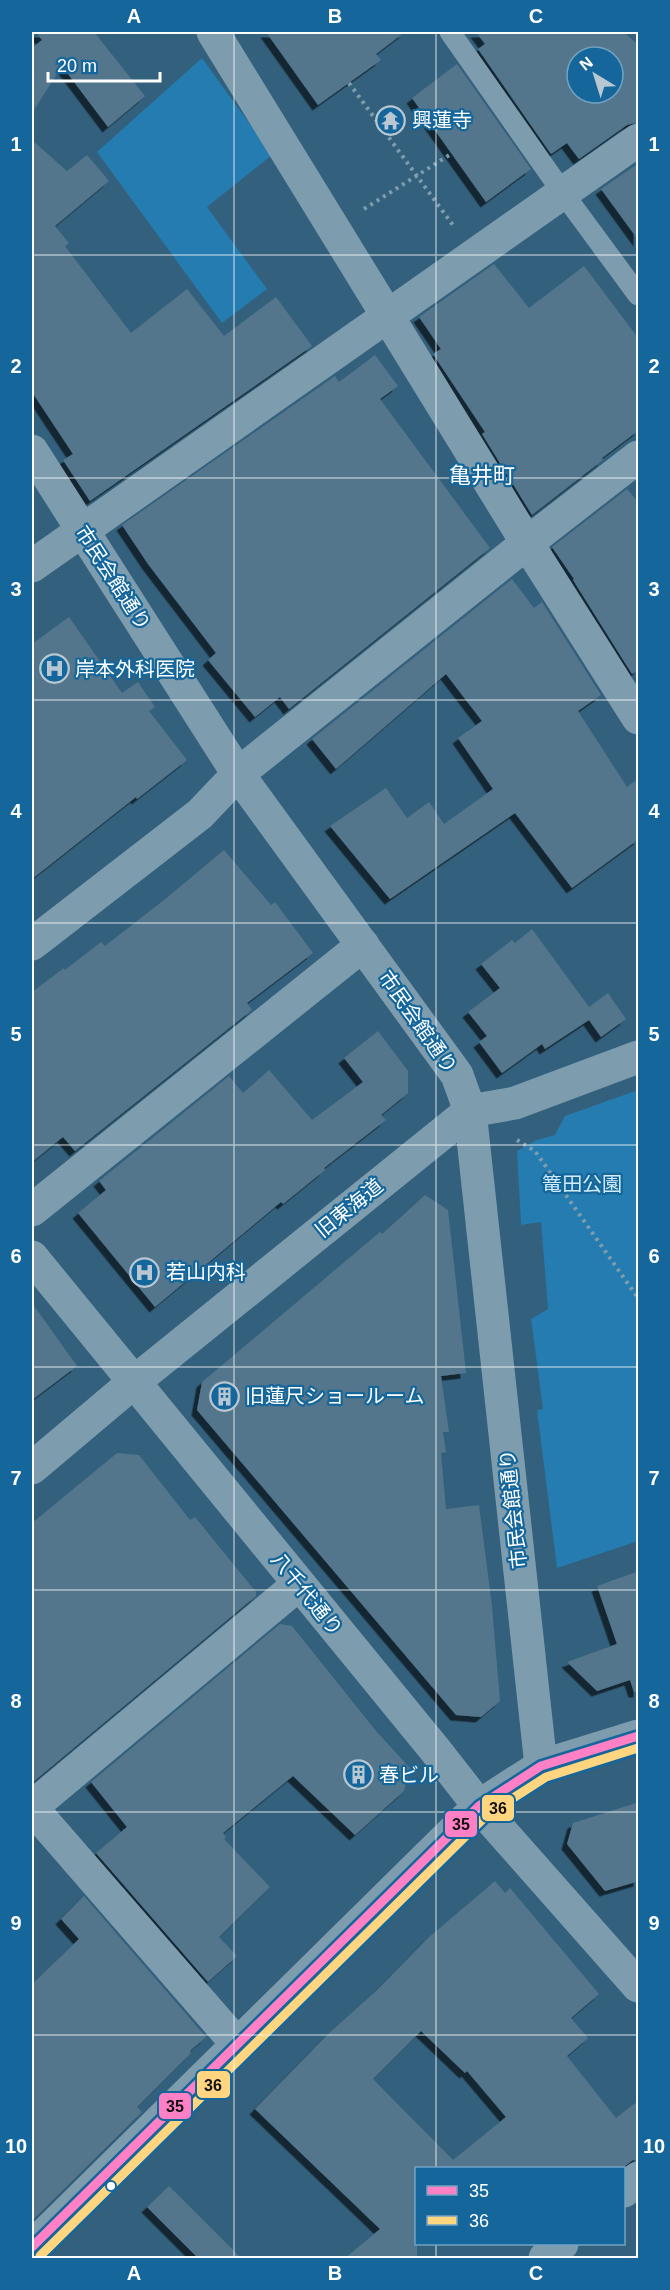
<svg xmlns="http://www.w3.org/2000/svg" width="670" height="2290" font-family="Helvetica,'Noto Sans JP',sans-serif">
<style>
.green{fill:#257cb0}
.building{fill:#52768c;fill-rule:evenodd;filter:url(#shadow)}
.lines{fill:none;stroke-linecap:round;stroke-linejoin:round}
.path{stroke:#7d9cae;stroke-width:4;stroke-dasharray:3 4.5;stroke-linecap:butt}
.service{stroke:#7d9cae;stroke-width:21}
.minor{stroke:#7d9cae;stroke-width:33}
.tertiary{stroke:#7d9cae;stroke-width:33}
.bus-1-casing{stroke:#14669b;stroke-width:14}
.bus-2-casing{stroke:#14669b;stroke-width:14}
.bus-1{stroke:#ff80c5;stroke-width:9}
.bus-2{stroke:#ffd580;stroke-width:9}
.grid{fill:none;stroke:#fff;stroke-width:1.5;stroke-opacity:0.55}
.bus-dot{fill:#fff;stroke:#14669b;stroke-width:2}
.labels{text-anchor:middle;stroke-width:4.5;stroke-linejoin:round;paint-order:stroke}
.poi-label{font-size:20px;fill:#fff;stroke:#14669b;text-anchor:start}
.street-label{font-size:20px;fill:#fff;stroke:#14669b}
.park-label{font-size:20px;fill:#d0ecfd;stroke:#14669b}
.quarter-label{font-size:22px;fill:#fff;stroke:#14669b}
.line-badge{stroke:#14669b;stroke-width:2}
.pale-badge-label{font-size:16px;text-anchor:middle;font-weight:bold;fill:#111}
.neatline{fill:none;stroke:#fff;stroke-width:2}
.grid-label{font-size:20px;text-anchor:middle;font-weight:bold;fill:#fff}
</style>
<defs>
<filter id="shadow"><feDropShadow dx="-5.5" dy="5.5" stdDeviation="0" flood-color="#0009"/></filter>
</defs>
<rect width="100%" height="100%" fill="#33607c"/>
<g class="green">
<polygon points="202,58 272,155 207,207 267,289 222,323 97,152"/>
<polygon points="638,1090 638,1541 557,1568 537,1410 543,1409 531,1319 548,1309 541,1222 521,1225 517,1151 537,1140 555,1135 565,1116"/>
</g>
<g class="building">
<polygon points="36,32 94,32 145,96 108,127 62,66 32,113 32,48 42,40"/>
<polygon points="266,32 405,32 376,54 381,60 318,105"/>
<path d="M476,32H624L639,46V122L627,125L579,159L567,143L551,154L478,49L485,44ZM577,57H613V93H577Z"/>
<polygon points="457,64 531,169 486,202 412,98"/>
<polygon points="32,140 67,171 87,155 109,181 55,226 69,243 65,246 131,333 187,289 224,336 276,297 312,346 90,501 63,460 73,454 32,392"/>
<polygon points="639,163 639,241 601,189"/>
<polygon points="494,264 529,308 584,266 639,339 639,430 602,458 603,460 532,515 482,434 485,432 433,354 441,349 419,317"/>
<polygon points="375,355 398,386 380,399 490,548 289,709 280,697 255,717 208,660 216,653 148,564 122,525 335,376 339,382"/>
<polygon points="627,489 639,503 639,669 632,674 573,580 574,579 552,547"/>
<polygon points="512,579 534,608 542,602 601,695 578,711 627,787 639,778 639,839 572,888 515,813 390,899 330,826 386,788 407,818 429,802 444,824 493,789 458,738 482,721 446,674 336,769 312,739"/>
<polygon points="69,617 122,693 138,682 155,707 149,711 187,760 137,799 136,797 32,879 32,644"/>
<polygon points="224,850 271,905 275,902 313,953 247,1003 252,1010 75,1151 63,1137 32,1162 32,992 64,968 65,970 101,942 105,946 164,900"/>
<polygon points="532,929 589,1007 608,993 626,1019 601,1037 589,1020 545,1049 542,1044 502,1073 479,1042 487,1036 468,1012 500,988 481,964 512,940 515,943"/>
<polygon points="378,1031 408,1071 408,1093 381,1115 386,1120 324,1168 325,1170 283,1204 281,1202 155,1307 78,1213 106,1190 99,1181 229,1076 243,1093 269,1070 312,1120 363,1082 344,1058"/>
<polygon points="425,1195 448,1210 466,1373 441,1376 449,1432 443,1432 446,1452 441,1453 446,1509 479,1505 492,1606 500,1701 481,1717 456,1715 197,1410 202,1382 380,1232 382,1234"/>
<polygon points="32,1303 77,1366 32,1400"/>
<polygon points="117,1453 139,1455 190,1520 195,1517 256,1592 256,1596 32,1783 32,1523"/>
<polygon points="639,1571 639,1692 634,1692 630,1680 597,1691 567,1662 617,1644 597,1586"/>
<polygon points="280,1624 292,1626 376,1731 410,1768 404,1791 355,1835 293,1776 223,1833 226,1837 224,1839 270,1887 219,1937 237,1956 208,1982 96,1853 127,1827 91,1782"/>
<polygon points="639,1802 639,1881 605,1891 567,1844 573,1823"/>
<path d="M495,1881L505,1893L510,1888L599,1994L571,2018L588,2038L567,2056L616,2118L639,2100V2160H633L621,2169H417V2259H344L380,2229L255,2109L328,2034L376,1991L428,1938ZM421,2031L465,2073L467,2071L506,2117L453,2160L373,2079Z"/>
<polygon points="84,1896 206,2037 190,2051 191,2053 137,2107 142,2112 32,2221 32,1984 79,1939 61,1919"/>
<polygon points="169,2186 242,2259 199,2259 147,2207"/>
</g>
<g class="lines">
<g class="path">
<polyline points="349,83 455,228"/>
<polyline points="364,209 451,154"/>
<polyline points="517,1140 535,1151 638,1298"/>
</g>
<polyline class="service" points="450,32 563,193 638,295"/>
<g class="minor">
<polyline points="213,32 527,543 638,718"/>
<polyline points="32,566 638,140"/>
<polyline points="238,774 527,543 638,457"/>
<polyline points="470,1111 541,1766"/>
<polyline points="32,1210 363,945"/>
<polyline points="32,1257 436,1751 479,1806 638,1986"/>
<polyline points="32,1468 134,1382 470,1111 515,1103 638,1057"/>
<polyline points="32,1807 299,1584"/>
<polyline points="32,1808 238,2045"/>
<polyline points="624,2191 638,2178"/>
<polyline points="545,2258 562,2244"/>
</g>
<g class="tertiary">
<polyline points="32,451 238,774 457,1075 470,1111"/>
<polyline points="32,944 200,814 238,774"/>
<polyline points="32,2247 479,1806 541,1766 638,1736"/>
</g>
<defs>
<polyline id="bus-1" points="32,2247 479,1806 541,1766 638,1736"/>
<polyline id="bus-2" points="40,2256 487,1815 546,1777 638,1748"/>
</defs>
<use href="#bus-1" class="bus-1-casing"/>
<use href="#bus-2" class="bus-2-casing"/>
<use href="#bus-1" class="bus-1"/>
<use href="#bus-2" class="bus-2"/>
</g>
<path class="grid" d="M234,32V2258M436,32V2168M32,255H638M32,478H638M32,700H638M32,923H638M32,1145H638M32,1367H638M32,1590H638M32,1812H638M32,2035H638M436,2244V2258"/>
<defs>
<symbol id="temple-ring" viewBox="-11 -11 22 22"><circle r="9.5" fill="#14669b" stroke="#b8c7d1" stroke-width="1.5"/><path d="M0-6L5-2H3V0L6.5 2.5H4V6H1.5V3h-3V6H-4V2.5H-6.5L-3 0V-2H-5Z" fill="#b8c7d1"/></symbol>
<symbol id="hospital-ring" viewBox="-11 -11 22 22"><circle r="9.5" fill="#14669b" stroke="#b8c7d1" stroke-width="1.5"/><path d="M-5-5h3v3.5h4V-5h3V5h-3V1.5h-4V5h-3Z" fill="#b8c7d1"/></symbol>
<symbol id="building-ring" viewBox="-11 -11 22 22"><circle r="9.5" fill="#14669b" stroke="#b8c7d1" stroke-width="1.5"/><path d="M-4-6H4V6H1V3H-1V6H-4ZM-2.5-4.3h1.7v1.8h-1.7ZM.8-4.3h1.7v1.8H.8ZM-2.5-1h1.7V.8h-1.7ZM.8-1h1.7V.8H.8Z" fill="#b8c7d1"/></symbol>
</defs>
<g fill-rule="evenodd">
<use href="#temple-ring" x="374" y="104" width="33" height="33"/>
<use href="#hospital-ring" x="38" y="652" width="33" height="33"/>
<use href="#hospital-ring" x="128" y="1256" width="33" height="33"/>
<use href="#building-ring" x="208" y="1380" width="33" height="33"/>
<use href="#building-ring" x="342" y="1758" width="33" height="33"/>
</g>
<circle class="bus-dot" cx="111" cy="2186" r="5"/>
<g class="labels">
<g class="poi-label">
<text x="412" y="127">興蓮寺</text>
<text x="75" y="676">岸本外科医院</text>
<text x="166" y="1279">若山内科</text>
<text x="245" y="1403">旧蓮尺ショールーム</text>
<text x="379" y="1782">春ビル</text>
</g>
<g class="street-label">
<text transform="translate(113 578) rotate(57)" y="7">市民会館通り</text>
<text transform="translate(418 1022) rotate(55)" y="7">市民会館通り</text>
<text transform="translate(349 1208) rotate(-39)" y="7">旧東海道</text>
<text transform="translate(513 1509) rotate(-96)" y="7">市民会館通り</text>
<text transform="translate(307 1594) rotate(51)" y="7">八千代通り</text>
</g>
<g class="park-label">
<text x="582" y="1191">篭田公園</text>
</g>
<g class="quarter-label">
<text x="482" y="483">亀井町</text>
</g>
</g>
<g class="line-badge">
<rect x="481" y="1794" width="34" height="28" rx="6" fill="#ffd580"/>
<rect x="444" y="1810" width="34" height="28" rx="6" fill="#ff80c5"/>
<rect x="196" y="2070" width="35" height="29" rx="6" fill="#ffd580"/>
<rect x="158" y="2092" width="34" height="28" rx="6" fill="#ff80c5"/>
</g>
<g class="pale-badge-label">
<text x="498" y="1814">36</text>
<text x="461" y="1830">35</text>
<text x="213" y="2091">36</text>
<text x="175" y="2112">35</text>
</g>
<rect width="670" height="2290" fill="none" stroke="#14669b" stroke-width="66"/>
<rect x="415" y="2167" width="210" height="78" fill="#14669b" stroke="#72a3c3" stroke-width="1.5"/>
<rect x="427" y="2186" width="30" height="9" fill="#ff80c5" stroke="#72a3c3" stroke-width="1.5"/>
<text x="469" y="2197" font-size="18" fill="#ffffff">35</text>
<rect x="427" y="2216" width="30" height="9" fill="#ffd580" stroke="#72a3c3" stroke-width="1.5"/>
<text x="469" y="2227" font-size="18" fill="#ffffff">36</text>
<g transform="translate(595 75) rotate(322)"><circle r="28" fill="#14669b" stroke="#72a3c3" stroke-width="1.5"/>
<path d="M0-4.5L10 22L0 15L-10 22Z" fill="#b8c7d1"/>
<text y="-9" font-size="16" font-weight="bold" text-anchor="middle" fill="#ffffff">N</text>
</g>
<path d="M48 72v9h112v-9" fill="none" stroke="#ffffff" stroke-width="3"/>
<text x="57" y="72" font-size="18" fill="#ffffff" stroke="#14669b" stroke-width="4.5" paint-order="stroke">20 m</text>
<rect x="33" y="33" width="604" height="2224" class="neatline"/>
<g class="grid-label">
<text x="134" y="23">A</text>
<text x="335" y="23">B</text>
<text x="536" y="23">C</text>
<text x="16" y="151">1</text>
<text x="654" y="151">1</text>
<text x="16" y="373">2</text>
<text x="654" y="373">2</text>
<text x="16" y="596">3</text>
<text x="654" y="596">3</text>
<text x="16" y="818">4</text>
<text x="654" y="818">4</text>
<text x="16" y="1041">5</text>
<text x="654" y="1041">5</text>
<text x="16" y="1263">6</text>
<text x="654" y="1263">6</text>
<text x="16" y="1485">7</text>
<text x="654" y="1485">7</text>
<text x="16" y="1708">8</text>
<text x="654" y="1708">8</text>
<text x="16" y="1930">9</text>
<text x="654" y="1930">9</text>
<text x="16" y="2153">10</text>
<text x="654" y="2153">10</text>
<text x="134" y="2280">A</text>
<text x="335" y="2280">B</text>
<text x="536" y="2280">C</text>
</g>
</svg>
